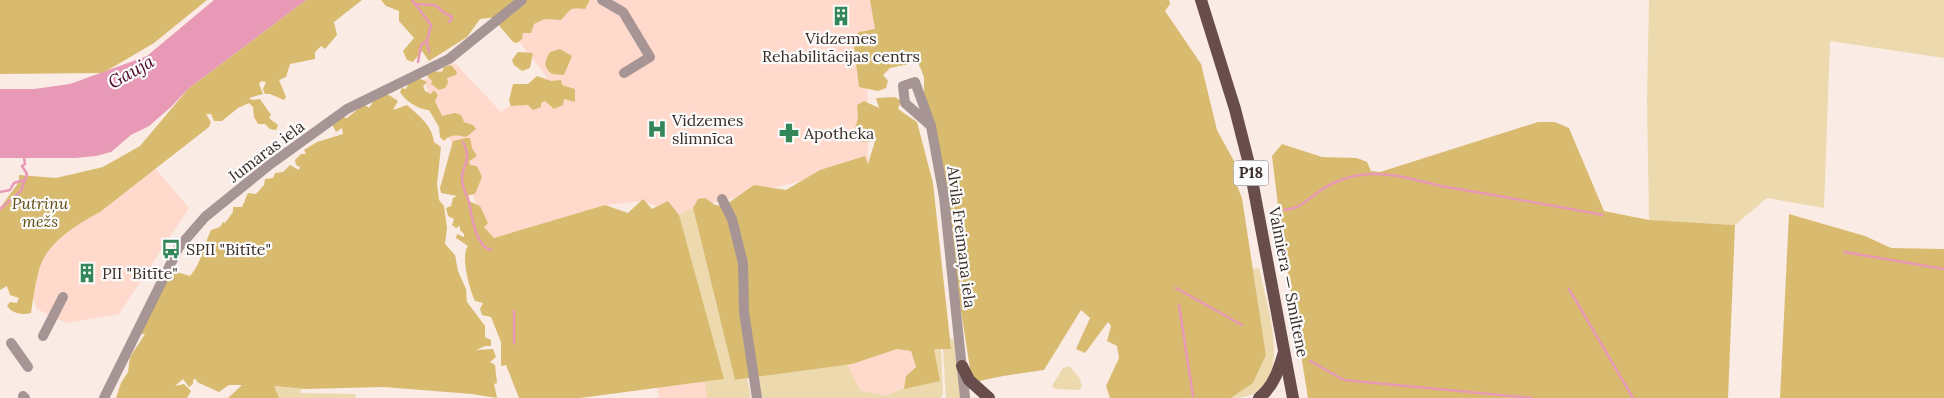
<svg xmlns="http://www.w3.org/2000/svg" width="1944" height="398" font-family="Lora,serif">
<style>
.built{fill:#ffdacc}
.green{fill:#ecd9ae}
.forest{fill:#d9bb70}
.water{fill:#e899b5}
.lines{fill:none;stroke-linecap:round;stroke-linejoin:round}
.stream{stroke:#e899b5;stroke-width:2.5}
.minor{stroke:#a69594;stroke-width:10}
.major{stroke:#694d4c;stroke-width:12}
.labels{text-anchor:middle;stroke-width:4.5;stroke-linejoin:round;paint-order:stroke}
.shield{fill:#fbfbfb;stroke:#756b67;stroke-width:1}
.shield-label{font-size:15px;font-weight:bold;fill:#3b2d27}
.poi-label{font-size:16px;fill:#3b2d27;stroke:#fbfbfb;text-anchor:start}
.street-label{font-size:16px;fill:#3b2d27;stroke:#fbfbfb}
.park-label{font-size:16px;font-style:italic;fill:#624d13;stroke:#fbfbfb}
.water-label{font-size:18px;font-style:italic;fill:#4d082a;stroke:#fbfbfb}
</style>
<rect width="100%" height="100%" fill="#faebe5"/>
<g class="built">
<polygon points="536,0 870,0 876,23 875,29 867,43 868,164 693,208 679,215 643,201 605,205 488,240 468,180 423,80 455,63 501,112 547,77 506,25"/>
<polygon points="156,169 189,208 119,314 66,323 37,309 30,291 33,239"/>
<polygon points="877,325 920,352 908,385 885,396 860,390 846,363"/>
<polygon points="654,365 703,370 707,398 659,398"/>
</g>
<g class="green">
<polygon points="1649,0 1944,0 1944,58 1830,41 1824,208 1767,198 1735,225 1649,220 1647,101"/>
<polygon points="693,208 735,380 747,379 751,398 707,398 679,215"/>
<path d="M1259,268C1267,308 1300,398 1231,398L1253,383L1266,355L1253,269Z"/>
<polygon points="950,339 954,339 960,398 946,398 943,349 951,349"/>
<polygon points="934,349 941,349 943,393 941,398 761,398 758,377 847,364 860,390 885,396 905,387"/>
<polygon points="1069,366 1079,377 1082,386 1080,390 1055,389 1052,386 1063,368"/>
<polygon points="273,386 301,389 300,393 356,394 355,398 279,398"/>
</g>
<g class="forest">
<polygon points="0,0 207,0 154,43 103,73 0,74"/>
<path d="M306,0H362L334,22L337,35L325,49L321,46L315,52V59L290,64L286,77L279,80L286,97L284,100L270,94H265L263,89L266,82L261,81L259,84L263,94L249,98L252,100L260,99L271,115L269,118L278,125L276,130L270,129L265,124H258L254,117L253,107L249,103L238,108L222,121H214L211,114H206L211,122L209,127L100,212C76,225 46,243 39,270C35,284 33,299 31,313C22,315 13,314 7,306L10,302L17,303L19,298L10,295L7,286L0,290V208L19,182V175L56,178L103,167L140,146L188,89Z"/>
<polygon points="381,0 514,0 498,17 480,19 467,37 429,61 422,51 413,62 407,60 403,51 414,38 399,21 399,11 386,6"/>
<path d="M520,0H590L585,9C567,8 573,8 561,20L545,19L534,24L531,33H523L522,39L517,43L513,42L497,23Z"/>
<polygon points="870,0 1169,0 1170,4 1165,11 1201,64 1217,130 1235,163 1234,178 1242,198 1266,355 1253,383 1231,398 1110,398 1106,386 1119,358 1117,346 1107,341 1111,326 1108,322 1085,353 1076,349 1090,318 1081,310 1044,370 1003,376 975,382 971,375 932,126 924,93 924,77 918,62 890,68 883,75 888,81 886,88 878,91 859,87 853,38 859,32 875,29"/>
<path d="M560,49L572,56L564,75L552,74C543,67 544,62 550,52Z"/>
<polygon points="518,52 533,53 530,68 522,71 514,65 512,60"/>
<polygon points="451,65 457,72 456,75 447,78 448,83 445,88 439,90 431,84 432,81 427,76 431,71 442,72 444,67"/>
<polygon points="537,76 551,81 561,80 562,85 575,89 575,102 564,99 563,105 554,109 545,101 541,103 541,107 533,110 528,105 511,106 509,100 513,84 528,84"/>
<path d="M418,78L427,82L423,86L425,91L431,94L434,90L438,95L435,101L442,116L455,113L461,115L464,122L473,125L476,129L466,137C458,135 450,134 444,141L440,137L439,127L429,110C420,110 405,101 400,92L402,88L406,89L409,82Z"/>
<path d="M384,95H389L398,101L393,110L407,105C419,116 432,125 434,142L441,147L437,184L439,200L444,206L447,228L445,244L455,255L458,271L466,289L467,302L485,326V337L491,340V346H485L476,350L493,349L496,357L490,362L495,365L497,383L494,384L497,398L472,394L384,387L304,389L274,386L279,398H228L242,385H229L219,392L197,382L196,379L193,380V384L189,387L183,379L175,386L184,384L191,391L187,398H116L121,383L128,372L130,357L145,334H139L170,270L190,276C202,262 203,247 211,230L220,227L223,222L225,223L233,212V207H242L248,193L256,194L264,185L265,179L273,178L275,173L283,172L290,165L299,170L300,167L296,165L295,160L301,154H306L304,150L317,142L343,134L342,128L336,132L332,124L341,117L347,118L364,104L369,108L374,100Z"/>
<polygon points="895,97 901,101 898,109 917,122 933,183 951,349 934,349 940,381 904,389 906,376 916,367 911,351 897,349 852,364 735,380 693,208 698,199 705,198 715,205 724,206 754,185 786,190 820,170 865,156 868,164 875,141 862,142 853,136 858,118 857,105 864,101 879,108 876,98"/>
<polygon points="1538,122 1555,122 1569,128 1604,211 1649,220 1735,225 1728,398 1308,398 1281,230 1272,156 1282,144 1322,157 1357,158 1367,162 1371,171 1380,172"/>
<path d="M466,138H470L472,148L477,156L469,161L470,165L477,166L482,177L475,194L469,195L467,200L480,206L488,223L484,227L494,238L605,205L628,213L643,199L652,209L668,201L679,215L724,379L580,398H519L506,365L501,366V342L491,317L482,315L480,309L483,303L475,301C470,290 460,257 468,246L456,238L457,234L464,237V234L460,230V226L456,228L452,225L454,219L448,216L446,208L451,206L453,198L457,196L441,193L440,188L453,141Z"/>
<polygon points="1789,214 1865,236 1891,248 1944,249 1944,398 1780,398"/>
</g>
<polygon class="water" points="214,0 306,0 188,89 171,107 149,126 131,135 111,152 96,156 76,158 0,158 0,89 34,89 70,84 147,56"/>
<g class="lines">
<g class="stream">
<polyline points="412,0 431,25 427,41 429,52"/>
<path d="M417,4C422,5 428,4 434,5C441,8 444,15 451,16L452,18L449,22"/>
<polyline points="418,62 421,45 427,41"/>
<path d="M463,142C473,163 461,165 462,180C462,187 467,195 469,202C472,216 475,246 491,250"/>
<polyline points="0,192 10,190 14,183 24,180"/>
<polyline points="0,209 21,191 27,174 22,166 25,164 24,158"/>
<path d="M1284,210C1301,208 1304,202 1317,193C1332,182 1351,175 1370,174C1395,173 1418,181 1441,186C1495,195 1549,205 1603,215"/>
<polyline points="1844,252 1944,269"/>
<polyline points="1176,288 1242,325"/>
<polyline points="1569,289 1633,398"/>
<polyline points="1179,305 1193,396"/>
<polyline points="514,343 514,311"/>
<polyline points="1310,361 1344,380 1532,398"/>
</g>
<g class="minor">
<polyline points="602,0 623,12 650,57 624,73"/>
<polyline points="931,126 905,103 903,86 915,82 931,126 944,197 965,398"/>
<polyline points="722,199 732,219 743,263 744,312 757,398"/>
<polyline points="43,336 63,297"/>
<polyline points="11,343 28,367"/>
<polyline points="23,396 25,398"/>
<polyline points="104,398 179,247 205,217 268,166 347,109 449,59 522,0"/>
</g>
<g class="major">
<polyline points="1201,0 1235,109 1249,164 1293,398"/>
<polyline points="962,366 969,380 989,398"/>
<path d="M1259,398C1274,386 1279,369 1284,352"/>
</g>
</g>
<defs>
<symbol id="building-bare" viewBox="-9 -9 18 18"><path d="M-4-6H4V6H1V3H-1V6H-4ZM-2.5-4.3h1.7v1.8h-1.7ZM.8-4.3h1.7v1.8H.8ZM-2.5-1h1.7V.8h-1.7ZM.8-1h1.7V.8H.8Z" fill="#338658" stroke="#fbfbfb" stroke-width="2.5" paint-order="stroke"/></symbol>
<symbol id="hospital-bare" viewBox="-9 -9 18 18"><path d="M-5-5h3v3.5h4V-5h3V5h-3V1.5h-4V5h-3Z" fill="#338658" stroke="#fbfbfb" stroke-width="2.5" paint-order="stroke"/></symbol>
<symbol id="pharmacy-bare" viewBox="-9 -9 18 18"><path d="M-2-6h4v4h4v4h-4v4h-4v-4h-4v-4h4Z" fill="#338658" stroke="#fbfbfb" stroke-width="2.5" paint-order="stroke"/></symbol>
<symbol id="bus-bare" viewBox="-9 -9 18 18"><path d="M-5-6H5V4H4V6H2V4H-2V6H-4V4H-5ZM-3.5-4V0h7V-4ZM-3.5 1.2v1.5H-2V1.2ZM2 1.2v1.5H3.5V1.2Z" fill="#338658" stroke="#fbfbfb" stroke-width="2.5" paint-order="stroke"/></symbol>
</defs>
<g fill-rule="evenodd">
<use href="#building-bare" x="827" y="2" width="28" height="28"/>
<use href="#hospital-bare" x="643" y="115" width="28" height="28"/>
<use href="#pharmacy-bare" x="775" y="119" width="28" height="28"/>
<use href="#bus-bare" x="157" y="235" width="28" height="28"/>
<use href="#building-bare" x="73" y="259" width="28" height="28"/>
</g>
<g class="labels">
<rect class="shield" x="1233.5" y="160.5" width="35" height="25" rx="4"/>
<g class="shield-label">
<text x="1251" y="178">P18</text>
</g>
<g class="poi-label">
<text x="841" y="44" text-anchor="middle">Vidzemes<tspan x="841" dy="18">Rehabilitācijas centrs</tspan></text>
<text x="672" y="126">Vidzemes<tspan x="672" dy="18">slimnīca</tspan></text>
<text x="804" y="139">Apotheka</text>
<text x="186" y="255">SPII "Bitīte"</text>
<text x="102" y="279">PII "Bitīte"</text>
</g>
<g class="street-label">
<text transform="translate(266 151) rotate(-37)" y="6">Jumaras iela</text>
<text transform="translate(962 237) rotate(83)" y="6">Alvila Freimaņa iela</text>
<text transform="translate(1289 282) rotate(79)" y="6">Valmiera — Smiltene</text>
</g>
<g class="park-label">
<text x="40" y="209">Putriņu<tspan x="40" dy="18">mežs</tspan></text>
</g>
<g class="water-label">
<text transform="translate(131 72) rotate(-29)" y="6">Gauja</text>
</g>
</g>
</svg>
